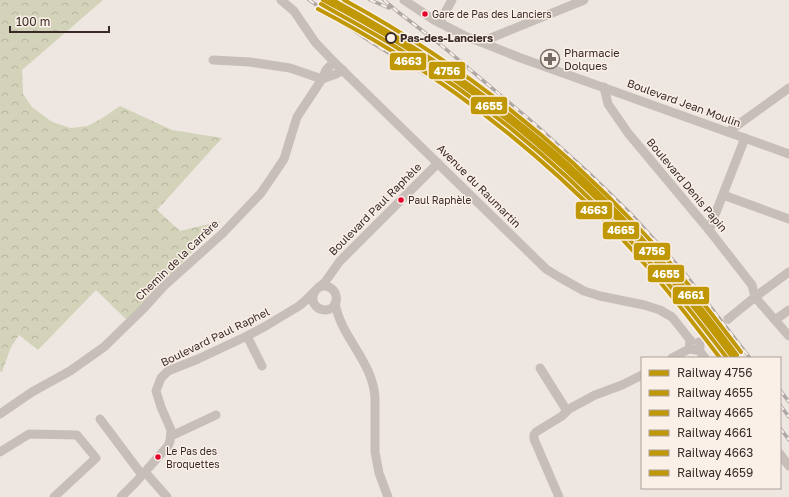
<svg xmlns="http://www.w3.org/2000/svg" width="789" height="497" font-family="'Golos Text',sans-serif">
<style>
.forest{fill:url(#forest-crowns)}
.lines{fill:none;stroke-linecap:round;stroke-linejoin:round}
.minor-tunnel{stroke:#cac0bc;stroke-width:9;stroke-dasharray:9 4.5;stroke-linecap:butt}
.minor{stroke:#c7beb9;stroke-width:9}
.rail-casing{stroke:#afa7a4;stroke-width:3.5}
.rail{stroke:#fbf0e8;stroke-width:2;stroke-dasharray:6;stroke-linecap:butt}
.rail-1-casing{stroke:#fbf0e8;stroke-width:7}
.rail-2-casing{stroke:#fbf0e8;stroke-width:7}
.rail-3-casing{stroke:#fbf0e8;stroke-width:7}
.rail-4-casing{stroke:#fbf0e8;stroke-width:7}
.rail-5-casing{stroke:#fbf0e8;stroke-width:7}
.rail-6-casing{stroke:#fbf0e8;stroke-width:7}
.rail-1{stroke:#c09806;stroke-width:4}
.rail-2{stroke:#c09806;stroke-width:4}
.rail-3{stroke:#c09806;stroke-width:4}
.rail-4{stroke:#c09806;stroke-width:4}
.rail-5{stroke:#c09806;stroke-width:4}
.rail-6{stroke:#c09806;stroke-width:4}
.bus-dot{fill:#e4002b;stroke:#fbf0e8;stroke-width:1.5}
.stop-dot{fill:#fbf0e8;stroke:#392a27;stroke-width:2}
.labels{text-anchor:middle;stroke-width:3;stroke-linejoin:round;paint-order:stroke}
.bus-label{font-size:10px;fill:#392a27;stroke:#fbf0e8;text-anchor:start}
.stop-label{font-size:11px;font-weight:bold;fill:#392a27;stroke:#fbf0e8;text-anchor:start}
.poi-label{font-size:11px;fill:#392a27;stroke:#fbf0e8;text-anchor:start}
.street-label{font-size:11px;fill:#392a27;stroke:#fbf0e8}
.line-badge{stroke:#fbf0e8;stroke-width:1.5}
.badge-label{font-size:11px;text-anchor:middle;font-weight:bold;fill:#fff}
</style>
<defs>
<pattern id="forest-crowns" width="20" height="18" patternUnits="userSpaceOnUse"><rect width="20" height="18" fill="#d2d3b9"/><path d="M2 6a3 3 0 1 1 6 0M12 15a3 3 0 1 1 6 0" fill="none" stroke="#b5b59f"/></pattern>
</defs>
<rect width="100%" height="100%" fill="#eee6e1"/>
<polygon class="forest" points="0,0 103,0 22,70 23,94 32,107 52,122 71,128 88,126 104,117 120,106 172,130 222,138 157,210 180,231 221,221 128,321 96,290 38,350 19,335 11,347 2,372 0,371"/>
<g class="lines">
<polyline class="minor-tunnel" points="705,338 728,319"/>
<g class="minor">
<polyline points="281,0 294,11 315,42 334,62 546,269 559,277 584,291 600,296 644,305 660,310 672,317 691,341"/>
<polyline points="404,0 434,20 467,37 481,42 518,57 789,154"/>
<polyline points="440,23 443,16 452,0"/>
<polyline points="481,42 584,0"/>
<polyline points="213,60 250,62 290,68 322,79"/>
<polyline points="322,79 336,74 343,70"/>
<polyline points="604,87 608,104 628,133 709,230 752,285 755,297 789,336"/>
<polyline points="728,132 789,88"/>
<polyline points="723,195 789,219"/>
<polyline points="709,230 745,138"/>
<path d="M314,293C312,298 312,303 317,307C319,309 322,310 326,310C343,308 338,281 319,287"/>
<path d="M335,303C341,338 373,361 375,398V452L379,473L388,497"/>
<polyline points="728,319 755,297 789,272"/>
<polyline points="775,320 789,310"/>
<polyline points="247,336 262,366"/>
<path d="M691,341C688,345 690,350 695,350L700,348V345L699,342"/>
<polyline points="698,349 705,358"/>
<polyline points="672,358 691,348"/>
<polyline points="540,368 567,411"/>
<polyline points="0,414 32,392 70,371 104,347 144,308 164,286 223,233 261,193 274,174 284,159 297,117 322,79 326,70 334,62"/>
<polyline points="100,419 142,475"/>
<polyline points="171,436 182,431 216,415"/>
<polyline points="0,452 29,434 77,435 96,458 54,497"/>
<polyline points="780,454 789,466"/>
<polyline points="145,472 167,497"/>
<polyline points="121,497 135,483 168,446 170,441 171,430 161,407 156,391 161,378 168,371 198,359 247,336 264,327 299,306 305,301 316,290 325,282 340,261 438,163"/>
<polyline points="559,497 534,439 534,435 536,432 562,416 569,409 595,395 622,385 642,375"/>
</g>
<defs>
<g id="rail">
<path d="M309,0C332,15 355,32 379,47C401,61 424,73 446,87C474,105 501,124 527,145C604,205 667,281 726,358"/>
<polyline points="370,0 389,8"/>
<polyline points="384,0 398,12 441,45 537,126 591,175 631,214 671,258 686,275 750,358"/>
<polyline points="780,390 789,402"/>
<polyline points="780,405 789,417"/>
<polyline points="780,428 789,440"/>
</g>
</defs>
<use href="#rail" class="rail-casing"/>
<use href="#rail" class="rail"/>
<defs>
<path id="rail-1" d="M330,0C359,16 388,32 416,50C500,105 576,170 644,243C678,279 707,319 737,358"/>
<path id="rail-2" d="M323,0C350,14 376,29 402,45C479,93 551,152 615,217C658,261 696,309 733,358"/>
<path id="rail-3" d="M321,4C347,19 374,33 399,49C483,101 560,165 627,237C663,275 695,316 727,358"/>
<path id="rail-4" d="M333,0C445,61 549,137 635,231C672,270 705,312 737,355"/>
<path id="rail-5" d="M318,9C345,23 371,38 397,54C474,102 544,159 608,224C649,266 685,312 720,358"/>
<path id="rail-6" d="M344,0C453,59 552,136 637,226C675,266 708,309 741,352"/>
</defs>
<use href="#rail-1" class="rail-1-casing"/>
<use href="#rail-2" class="rail-2-casing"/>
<use href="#rail-3" class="rail-3-casing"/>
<use href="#rail-4" class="rail-4-casing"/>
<use href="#rail-5" class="rail-5-casing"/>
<use href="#rail-6" class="rail-6-casing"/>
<use href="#rail-1" class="rail-1"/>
<use href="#rail-2" class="rail-2"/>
<use href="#rail-3" class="rail-3"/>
<use href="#rail-4" class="rail-4"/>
<use href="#rail-5" class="rail-5"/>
<use href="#rail-6" class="rail-6"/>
</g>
<defs>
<symbol id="pharmacy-ring" viewBox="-11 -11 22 22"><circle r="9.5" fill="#fbf0e8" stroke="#786c68" stroke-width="1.5"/><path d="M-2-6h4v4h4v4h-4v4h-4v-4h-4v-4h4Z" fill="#786c68"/></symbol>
</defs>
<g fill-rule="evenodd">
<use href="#pharmacy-ring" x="539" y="48" width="22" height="22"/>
</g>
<g class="bus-dot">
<circle cx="425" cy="14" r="3.5"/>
<circle cx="401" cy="200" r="3.5"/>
<circle cx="158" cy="457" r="3.5"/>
</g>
<circle class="stop-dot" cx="391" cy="38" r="5"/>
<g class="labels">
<g class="bus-label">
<text x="432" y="18">Gare de Pas des Lanciers</text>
<text x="408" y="204">Paul Raphèle</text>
<text x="166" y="455">Le Pas des<tspan x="166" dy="13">Broquettes</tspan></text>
</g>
<g class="stop-label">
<text x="400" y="42">Pas-des-Lanciers</text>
</g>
<g class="poi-label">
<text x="564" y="57">Pharmacie<tspan x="564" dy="13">Dolques</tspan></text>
</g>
<g class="street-label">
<text transform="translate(684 103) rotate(20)" y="4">Boulevard Jean Moulin</text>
<text transform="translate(687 185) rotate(50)" y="4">Boulevard Denis Papin</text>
<text transform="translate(479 186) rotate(45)" y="4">Avenue du Raumartin</text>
<text transform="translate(375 209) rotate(-45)" y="4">Boulevard Paul Raphèle</text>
<text transform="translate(177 260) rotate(-44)" y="4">Chemin de la Carrère</text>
<text transform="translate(215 337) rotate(-26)" y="4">Boulevard Paul Raphel</text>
</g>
</g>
<g class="line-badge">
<rect x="389" y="52" width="38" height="19" rx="4" fill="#c09806"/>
<rect x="428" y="61" width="38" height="19" rx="4" fill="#c09806"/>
<rect x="470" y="96" width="38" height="19" rx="4" fill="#c09806"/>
<rect x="575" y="201" width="38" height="19" rx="4" fill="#c09806"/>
<rect x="602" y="221" width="38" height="19" rx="4" fill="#c09806"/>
<rect x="633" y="242" width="38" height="19" rx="4" fill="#c09806"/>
<rect x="647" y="264" width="38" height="19" rx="4" fill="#c09806"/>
<rect x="672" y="286" width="38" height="19" rx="4" fill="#c09806"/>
</g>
<g class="badge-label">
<text x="408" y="65">4663</text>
<text x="447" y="75">4756</text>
<text x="489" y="110">4655</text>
<text x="594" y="214">4663</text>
<text x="621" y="234">4665</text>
<text x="652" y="255">4756</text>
<text x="666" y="278">4655</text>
<text x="691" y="299">4661</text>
</g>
<rect x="641" y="357" width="140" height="132" fill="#fbf0e8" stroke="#ada19b"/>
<rect x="649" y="370" width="20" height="6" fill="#c09806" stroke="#ada19b"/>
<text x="677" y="377" font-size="12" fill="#392a27">Railway 4756</text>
<rect x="649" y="390" width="20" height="6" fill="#c09806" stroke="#ada19b"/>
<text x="677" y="397" font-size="12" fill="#392a27">Railway 4655</text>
<rect x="649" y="410" width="20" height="6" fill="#c09806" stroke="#ada19b"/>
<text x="677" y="417" font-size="12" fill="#392a27">Railway 4665</text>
<rect x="649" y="430" width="20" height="6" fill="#c09806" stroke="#ada19b"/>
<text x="677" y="437" font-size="12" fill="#392a27">Railway 4661</text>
<rect x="649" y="450" width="20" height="6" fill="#c09806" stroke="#ada19b"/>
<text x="677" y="457" font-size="12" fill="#392a27">Railway 4663</text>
<rect x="649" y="470" width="20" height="6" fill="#c09806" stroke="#ada19b"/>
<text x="677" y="477" font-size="12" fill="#392a27">Railway 4659</text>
<path d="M10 26v6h99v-6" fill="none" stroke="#392a27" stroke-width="2"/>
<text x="16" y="26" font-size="12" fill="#392a27" stroke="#fbf0e8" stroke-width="3" paint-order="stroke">100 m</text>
</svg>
